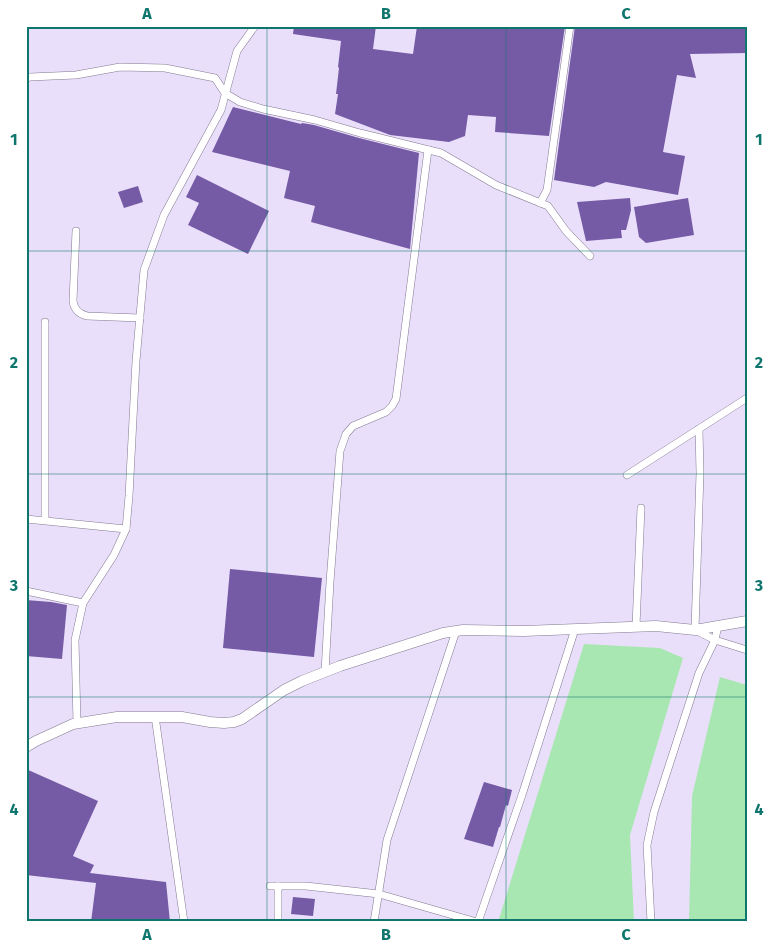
<svg xmlns="http://www.w3.org/2000/svg" width="773" height="948" font-family="'Fira Sans',sans-serif">
<style>
.green{fill:#a8e7b1}
.building{fill:#755aa6}
.lines{fill:none;stroke-linecap:round;stroke-linejoin:round}
.street-casing{stroke:#837991;stroke-width:8}
.secondary-casing{stroke:#837991;stroke-width:11}
.street{stroke:#fff;stroke-width:7}
.secondary{stroke:#fff;stroke-width:10}
.grid{fill:none;stroke:#0f766e;stroke-width:1;stroke-opacity:0.55}
.neatline{fill:none;stroke:#0f766e;stroke-width:2}
.grid-label{font-size:16px;text-anchor:middle;font-weight:bold;fill:#0f766e}
</style>
<rect width="100%" height="100%" fill="#eadffa"/>
<g class="green">
<polygon points="584,644 660,648 683,658 630,835 634,922 498,922"/>
<polygon points="720,677 747,685 747,922 689,922 692,796"/>
</g>
<g class="building">
<polygon points="294,26 376,26 373,49 413,54 417,26 565,26 549,136 495,132 496,117 468,115 465,136 449,142 390,135 335,114 338,94 336,94 339,68 338,67 341,41 293,34"/>
<polygon points="575,26 747,26 747,53 690,54 696,78 677,75 663,152 685,156 678,195 606,182 594,187 554,180"/>
<polygon points="233,107 301,124 302,123 314,125 359,138 419,153 410,249 311,222 315,206 284,198 290,171 212,152"/>
<polygon points="197,175 269,211 248,254 188,225 199,203 186,197"/>
<polygon points="138,186 143,202 124,208 118,192"/>
<polygon points="630,198 631,210 626,230 621,230 622,238 586,241 577,202"/>
<polygon points="688,198 694,235 646,243 639,237 634,207"/>
<polygon points="230,569 322,578 314,657 223,648"/>
<polygon points="26,600 51,602 67,605 62,659 26,656"/>
<polygon points="26,769 98,801 73,856 94,865 90,873 166,882 170,922 91,922 96,883 26,875"/>
<polygon points="484,782 512,790 508,806 506,805 500,827 499,827 493,847 464,839"/>
<polygon points="293,897 315,899 313,916 291,914"/>
</g>
<g class="lines">
<defs>
<g id="street">
<polyline points="26,78 30,77 76,75 120,67 165,68 215,78 225,93 240,102 263,109 315,120 360,133 441,153 496,185 548,206 566,231 590,256"/>
<polyline points="540,203 547,190 570,26"/>
<path d="M76,231L73,301C74,309 79,314 87,316L140,318"/>
<polyline points="45,322 45,520"/>
<polyline points="699,429 700,473 695,630 715,640 747,650"/>
<polyline points="627,475 747,398"/>
<polyline points="26,519 126,529"/>
<polyline points="26,591 83,603"/>
<polyline points="636,626 641,508"/>
<polyline points="325,672 330,582 340,451 346,434 353,426 386,412 392,406 396,399 428,150"/>
<polyline points="155,716 184,922"/>
<polyline points="77,723 75,640 83,603 114,555 126,529 129,496 136,361 144,270 164,215 221,110 237,51 255,26"/>
<polyline points="270,886 306,886 379,894 477,922"/>
<polyline points="278,922 278,886"/>
<polyline points="374,922 387,840 456,631"/>
<polyline points="478,922 522,795 575,629"/>
<polyline points="651,922 647,845 654,812 699,673 715,640 718,625"/>
</g>
<polyline id="secondary" points="26,747 36,741 73,724 117,717 182,717 210,722 224,723 234,722 242,719 284,690 302,681 340,666 443,633 463,630 524,631 656,626 695,630 747,621"/>
</defs>
<use href="#street" class="street-casing"/>
<use href="#secondary" class="secondary-casing"/>
<use href="#street" class="street"/>
<use href="#secondary" class="secondary"/>
</g>
<path class="grid" d="M267,26V922M506,26V922M26,251H747M26,474H747M26,697H747"/>
<rect width="773" height="948" fill="none" stroke="#ffffff" stroke-width="55"/>
<rect x="28" y="28" width="718" height="892" class="neatline"/>
<g class="grid-label">
<text x="147" y="19">A</text>
<text x="386" y="19">B</text>
<text x="626" y="19">C</text>
<text x="14" y="145">1</text>
<text x="759" y="145">1</text>
<text x="14" y="368">2</text>
<text x="759" y="368">2</text>
<text x="14" y="591">3</text>
<text x="759" y="591">3</text>
<text x="14" y="815">4</text>
<text x="759" y="815">4</text>
<text x="147" y="940">A</text>
<text x="386" y="940">B</text>
<text x="626" y="940">C</text>
</g>
</svg>
